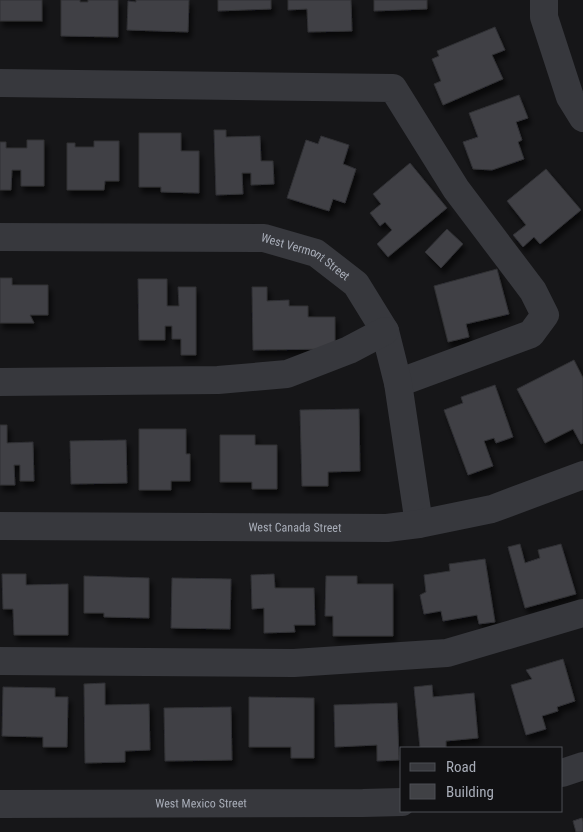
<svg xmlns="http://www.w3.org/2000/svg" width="583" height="832" font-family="'Roboto Condensed',sans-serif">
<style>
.building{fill:#404145;stroke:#303034;filter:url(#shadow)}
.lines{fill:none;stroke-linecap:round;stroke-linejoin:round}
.minor{stroke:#37383d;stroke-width:28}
.labels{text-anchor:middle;stroke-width:5;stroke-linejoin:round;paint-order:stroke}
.street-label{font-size:12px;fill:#a8adb8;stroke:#111113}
</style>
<defs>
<filter id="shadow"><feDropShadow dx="3" dy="5.5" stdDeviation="2.5" flood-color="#0009"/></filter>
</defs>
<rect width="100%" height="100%" fill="#161618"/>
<g class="building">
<rect x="0" y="0" width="42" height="21"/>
<polygon points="61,0 80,0 80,2 88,2 88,0 118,0 118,37 61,36"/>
<polygon points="136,0 189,0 188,32 127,30 128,1 136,2"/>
<polygon points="218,0 271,0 271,9 218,11"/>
<polygon points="288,0 351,0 352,31 308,32 307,9 288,10"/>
<polygon points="374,0 427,0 427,9 374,11"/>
<polygon points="495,27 505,50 492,55 503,79 443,105 434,84 441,81 432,59 439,56 437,51"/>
<polygon points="519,95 528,118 516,122 522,140 518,142 524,159 492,170 473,169 463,142 478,137 469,113"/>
<polygon points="214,130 226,130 226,137 260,136 261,161 273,161 274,184 251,185 251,173 242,173 243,194 216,195"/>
<polygon points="139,133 181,133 181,151 199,151 199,193 161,192 161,187 139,187"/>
<polygon points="321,136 349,145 343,164 356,169 345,203 333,199 329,211 287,198 306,140 318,144"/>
<polygon points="27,140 44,140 44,186 21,186 21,170 12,170 11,190 0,190 0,142 6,142 6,148 27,148"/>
<polygon points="94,141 119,141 119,181 105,181 104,190 67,190 67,143 75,143 75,147 94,147"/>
<polygon points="410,163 447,208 388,257 377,244 392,230 385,222 380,226 370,213 381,204 373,194"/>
<polygon points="546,169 581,210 540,244 534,237 523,247 513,235 526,225 507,201"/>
<polygon points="447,229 463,244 441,268 425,252"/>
<polygon points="497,269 509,314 466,324 469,337 448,342 434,286"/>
<polygon points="0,278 12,278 12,285 48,285 48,315 30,315 34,323 0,323"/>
<polygon points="138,279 167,279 167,306 179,306 178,287 196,287 196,355 181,355 181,339 172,339 172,326 165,326 165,340 139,340"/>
<polygon points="252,287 267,287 267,301 289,300 289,306 308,306 308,317 335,317 335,349 253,350"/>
<polygon points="574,360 583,378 583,443 581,444 573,429 545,443 517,389"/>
<polygon points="495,385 513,437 496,443 494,438 484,441 493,466 468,475 444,410 463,403 461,397"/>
<polygon points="359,409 360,471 328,472 328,486 302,486 300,410"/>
<polygon points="0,425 7,425 7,443 33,442 34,481 20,481 20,465 14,465 15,485 0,485"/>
<polygon points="139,429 186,429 186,454 190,454 190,481 171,481 171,490 139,490"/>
<polygon points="220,435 255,435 255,445 277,445 277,489 252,489 252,482 220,482"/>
<polygon points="126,440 127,483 71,484 70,441"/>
<polygon points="520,544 525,563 540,558 538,550 561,544 576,594 525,608 508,547"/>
<polygon points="485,559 495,622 479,624 477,615 443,621 441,611 424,614 420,595 426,592 424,575 450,571 449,564"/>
<polygon points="2,574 26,574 26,585 68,584 68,635 14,635 13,609 3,609"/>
<polygon points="274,574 275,588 314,588 315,625 294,625 295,632 264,633 264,608 252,609 251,575"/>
<polygon points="84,576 149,578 149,618 104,617 104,613 84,613"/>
<polygon points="326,576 357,576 357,584 393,584 393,636 333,636 333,616 325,616"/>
<polygon points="172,578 231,579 230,629 171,628"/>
<polygon points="563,659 575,701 557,707 558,711 542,716 546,729 526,735 511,685 532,679 526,670"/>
<polygon points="105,683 105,705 149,704 150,750 125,751 125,762 85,763 84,684"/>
<polygon points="432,685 433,697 474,693 478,738 446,741 446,747 444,748 420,748 414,687"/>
<polygon points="3,687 55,688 55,697 68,697 67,747 43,747 43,737 2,736"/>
<polygon points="249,697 314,698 314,758 291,758 291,747 249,747"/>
<polygon points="397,703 399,760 377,761 377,745 335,747 334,705"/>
<polygon points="231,707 232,760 165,761 164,708"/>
<polygon points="582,818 583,822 583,832 576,832 573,821"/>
</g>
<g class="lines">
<g class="minor">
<polyline points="544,0 544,17 570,97 583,118"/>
<polyline points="0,83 393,88 456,189 533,291 545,315 531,334 398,383"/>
<path id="s1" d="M0,237L264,238L316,253L356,284L385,331L398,383L419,524"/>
<polyline points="0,382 218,380 287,374 349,350 385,331"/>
<path id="s2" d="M0,526L387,528L419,524L492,509L583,475"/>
<polyline points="0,661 294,663 447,653 583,613"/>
<polyline points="562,773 583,766"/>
<path id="s3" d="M0,804L363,803L402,802"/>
</g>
</g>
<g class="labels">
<g class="street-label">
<text dy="4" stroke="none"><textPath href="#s1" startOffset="310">West Vermont Street</textPath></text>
<text dy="4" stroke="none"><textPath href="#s2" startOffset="295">West Canada Street</textPath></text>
<text dy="4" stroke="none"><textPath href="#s3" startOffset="201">West Mexico Street</textPath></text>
</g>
</g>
<rect x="400" y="747" width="162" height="65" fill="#111113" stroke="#4d4f55"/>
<rect x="410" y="763" width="25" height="8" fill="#37383d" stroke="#4d4f55"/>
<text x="446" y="772" font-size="15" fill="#a8adb8">Road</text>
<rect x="410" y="784" width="25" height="15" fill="#404145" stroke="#4d4f55"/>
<text x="446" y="797" font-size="15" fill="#a8adb8">Building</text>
</svg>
